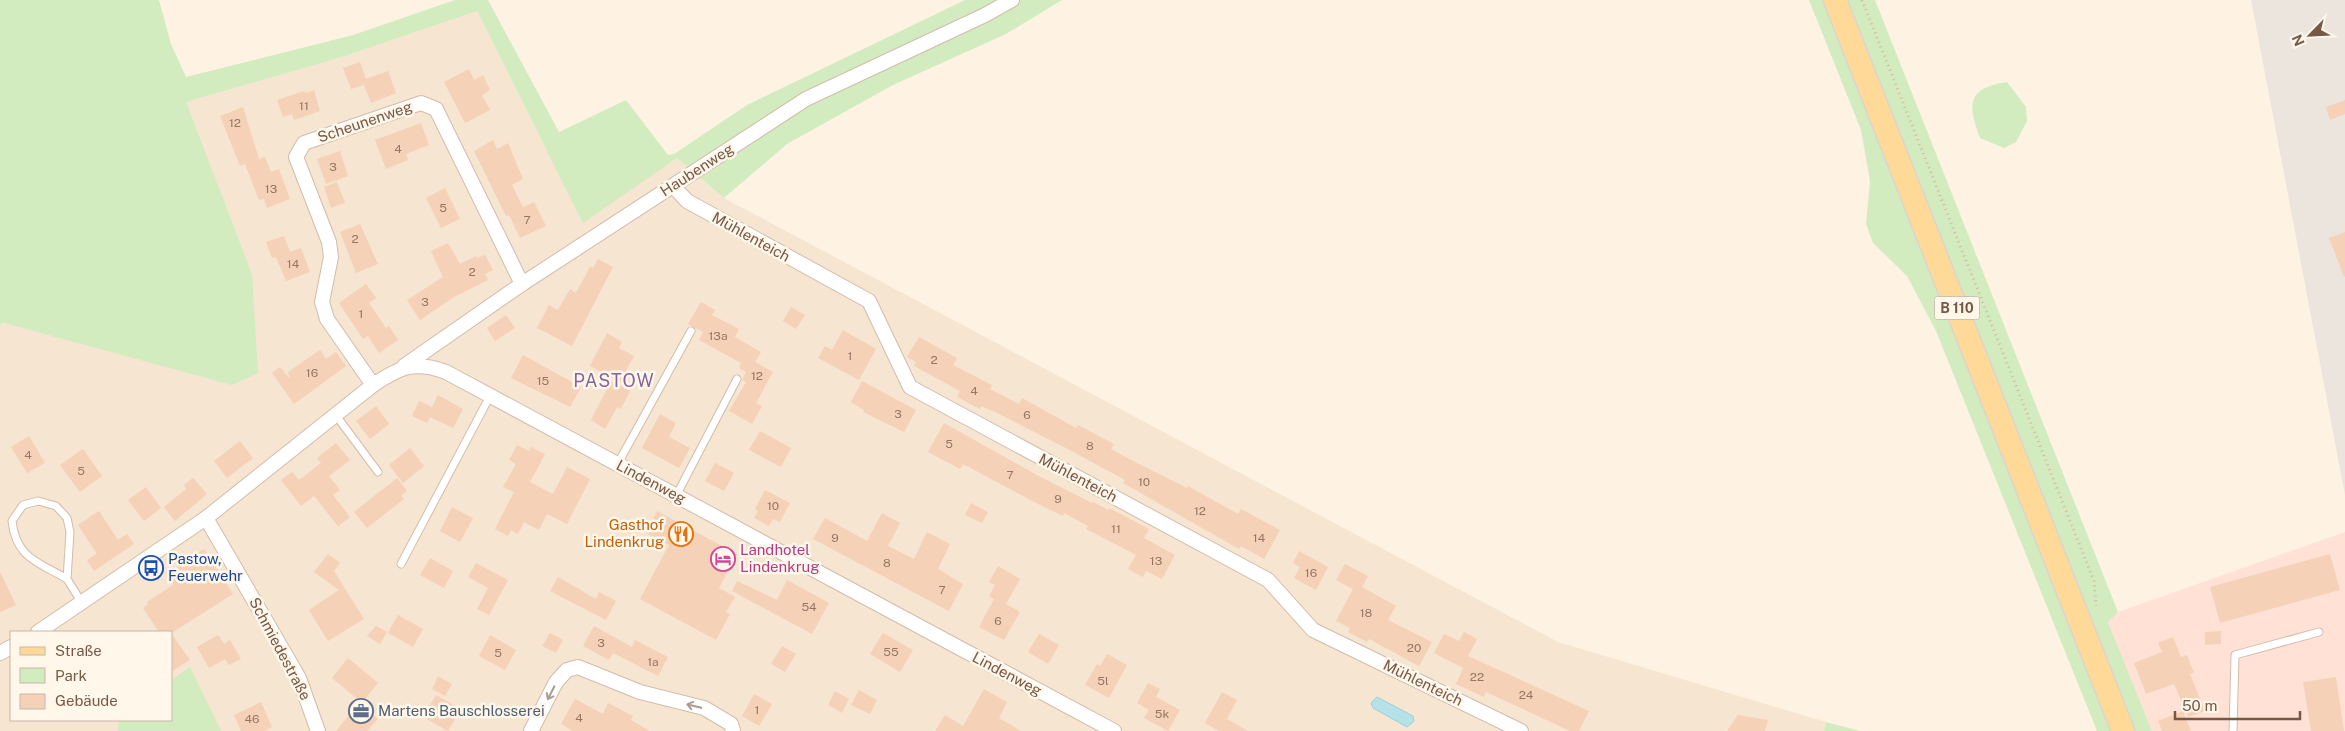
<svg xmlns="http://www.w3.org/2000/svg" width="2345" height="731" font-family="'Public Sans',sans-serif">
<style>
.residential{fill:#f6e5d0;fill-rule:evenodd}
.commercial{fill:#ffe2d5}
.industrial{fill:#ece5dd}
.green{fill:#d2ecc0}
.water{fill:#b5e1e8;stroke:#9bd1db}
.building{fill:#f5d1b8}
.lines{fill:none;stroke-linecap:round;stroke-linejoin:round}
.lane-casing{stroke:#d2bcab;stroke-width:9}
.street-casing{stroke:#d2bcab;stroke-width:16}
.primary-casing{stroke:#dcd4cf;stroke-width:25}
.path{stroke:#dab49b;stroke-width:3;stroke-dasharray:1 4;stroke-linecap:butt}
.lane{stroke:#fff;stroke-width:7}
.street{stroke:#fff;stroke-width:14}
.primary{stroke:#ffd998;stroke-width:22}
.oneway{stroke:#ad9b91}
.labels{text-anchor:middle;stroke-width:5;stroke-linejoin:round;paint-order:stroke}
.number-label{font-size:12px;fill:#967663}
.shield{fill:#fff7ea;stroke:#a08878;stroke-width:1}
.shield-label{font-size:14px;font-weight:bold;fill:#775847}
.street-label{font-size:15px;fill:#775847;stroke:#fff7ea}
.food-label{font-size:15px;fill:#c56008;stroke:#fff7ea;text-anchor:end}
.hotel-label{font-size:15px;fill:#b23c85;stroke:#fff7ea;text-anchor:start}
.transit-label{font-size:15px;fill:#164399;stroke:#fff7ea;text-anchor:start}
.service-label{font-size:15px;fill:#4e5e75;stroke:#fff7ea;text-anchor:start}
.quarter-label{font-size:18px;letter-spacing:1px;fill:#88629b;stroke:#fff7ea}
</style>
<rect width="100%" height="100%" fill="#fef3e2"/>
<path class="residential" d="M477,11L547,151L664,167L677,158L724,198L1558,642L1826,722L1824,731H0V325L252,274L185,102L342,57ZM11,632H171V720H11Z"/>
<polygon class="commercial" points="2345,532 2345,731 2152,731 2108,622 2118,612"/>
<polygon class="industrial" points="2251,0 2345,0 2345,495"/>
<g class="green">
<polygon points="0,0 159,0 171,44 186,77 353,35 455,0 488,0 559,132 626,100 668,155 674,154 747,105 965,0 1062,0 1006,34 893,85 787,144 724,198 677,158 583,223 477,11 342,57 186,102 252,274 258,373 232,385 4,323 0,325"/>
<polygon points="1809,0 1875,0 2118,612 2108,622 2152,731 2097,731 1936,331 1907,276 1873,243 1866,224 1870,181 1861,130"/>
<path d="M2007,82L2026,107L2027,121L2016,142L2004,148L1980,138C1967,104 1967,88 2007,82Z"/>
<polygon points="190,667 221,731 118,731 119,720 171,720 171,680"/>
<polygon points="1826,722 1860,731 1824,731"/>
</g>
<polygon class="water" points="1377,697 1413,716 1414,721 1407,727 1373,708 1371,703"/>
<g class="building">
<polygon points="360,62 366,79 388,71 396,93 371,103 364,85 351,89 343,68"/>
<polygon points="469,69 474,80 483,75 490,90 482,95 490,110 465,123 444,82"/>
<polygon points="314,90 320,111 294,120 292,114 283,117 277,100 304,91 306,93"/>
<polygon points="2345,100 2345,114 2330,120 2326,107"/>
<polygon points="243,107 259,159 265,157 271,172 279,169 290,199 267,208 264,199 259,200 245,164 240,166 220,116"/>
<polygon points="421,123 429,145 406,154 408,160 386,169 375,140"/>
<polygon points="493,140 497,149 508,143 523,179 512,185 523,207 534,202 546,226 520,238 509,215 506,216 474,151"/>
<polygon points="340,151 348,176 326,184 317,159"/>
<polygon points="337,182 345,203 331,208 324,187"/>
<polygon points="445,188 460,219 441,228 426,198"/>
<polygon points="360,224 378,264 356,273 340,232"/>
<polygon points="2345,232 2345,276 2344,277 2329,238"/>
<polygon points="284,236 290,252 301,248 310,272 286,281 276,257 272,258 266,242"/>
<polygon points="448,243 460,264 476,256 477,258 485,255 493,270 485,274 488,280 454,297 420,320 407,300 443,277 431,251"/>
<polygon points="598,259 613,267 572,346 537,328 549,305 558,310 570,289 576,293 590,267 593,268"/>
<polygon points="366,284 376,298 369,303 386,328 389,326 398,340 379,353 368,336 363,339 339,303"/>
<polygon points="701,302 715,310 712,315 739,329 735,337 761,352 755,362 773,372 756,403 762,406 752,424 729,411 746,382 742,380 746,372 739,368 741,363 699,340 703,332 688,324"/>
<polygon points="791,307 805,315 796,329 783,321"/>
<polygon points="506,315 515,328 495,341 487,328"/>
<polygon points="843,330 876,349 859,380 818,358 825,346 832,350"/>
<polygon points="607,333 622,342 619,348 634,356 620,382 590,366"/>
<polygon points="919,337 957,358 953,365 992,385 990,389 1019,404 1022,398 1076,428 1078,425 1114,444 1111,449 1135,462 1187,488 1188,486 1238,514 1241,509 1280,530 1264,559 1241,546 1239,549 1123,483 1125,480 1066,448 997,413 981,406 980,409 957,397 960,391 914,366 916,362 907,357"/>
<polygon points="320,350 326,359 336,352 346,366 294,404 272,373 280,367 290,379 288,372"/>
<polygon points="523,355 581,387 570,407 511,378"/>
<polygon points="611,381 630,391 621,409 617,407 605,429 591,420"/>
<polygon points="862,381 916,410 904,432 863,412 864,410 851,402"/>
<polygon points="438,395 463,409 453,428 430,417 427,423 412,416 419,401 432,407"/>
<polygon points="376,406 389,424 370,439 356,421"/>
<polygon points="660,414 676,423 669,437 690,448 679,468 642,448"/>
<polygon points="944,423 1037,475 1092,503 1093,502 1108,510 1109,508 1149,529 1144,538 1175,555 1162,579 1146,571 1143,577 1128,569 1136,555 1086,529 1088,526 1064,513 1063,516 1040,505 963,464 960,469 928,452"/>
<polygon points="760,431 791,448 781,467 749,450"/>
<polygon points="29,436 45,463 27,473 11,447"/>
<polygon points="240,441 253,458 227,478 214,461"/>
<polygon points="336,443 350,460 329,476 340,490 333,495 350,517 338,526 314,496 301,506 281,480 292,472 299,480 321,463 317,458"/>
<polygon points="517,445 529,451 531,447 545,454 530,482 553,494 567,467 590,479 567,524 547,514 539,530 524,522 518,534 511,530 508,536 495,529 514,492 503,487 516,464 509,460"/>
<polygon points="410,448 424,466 403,483 389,465"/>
<polygon points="83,449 102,476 80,492 60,465"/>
<polygon points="715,463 734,473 724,491 705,481"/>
<polygon points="193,478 207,494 175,521 164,507 186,489 184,485"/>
<polygon points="397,478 407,491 401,496 404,499 367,528 354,512"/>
<polygon points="146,487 161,508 144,521 128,500"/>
<polygon points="765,490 790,503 780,522 773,519 769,526 754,518 758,511 755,509"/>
<polygon points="971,503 988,512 982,523 965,515"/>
<polygon points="452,507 473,518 460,542 440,531"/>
<polygon points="99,511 118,540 97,554 78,525"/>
<polygon points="657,511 737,554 719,588 735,597 726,612 730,614 716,640 640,599 669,545 646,533"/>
<polygon points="882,513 900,523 888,546 914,559 927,532 950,544 938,569 963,584 949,611 813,539 825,518 867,541"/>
<polygon points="127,534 134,544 94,571 87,560"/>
<polygon points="204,549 233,594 173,632 159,632 143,608 148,604 147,602 173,585 166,574"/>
<polygon points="1299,551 1328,567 1316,590 1294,578 1300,567 1293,563"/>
<polygon points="328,554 340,563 334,571 364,619 328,641 309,610 339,590 314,572"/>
<polygon points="2330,554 2340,590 2220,623 2210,587"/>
<polygon points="430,558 453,571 444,588 420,575"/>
<polygon points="476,563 508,580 489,615 477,609 488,588 468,577"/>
<polygon points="1345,564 1368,576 1362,587 1396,606 1388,620 1432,642 1419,666 1369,639 1367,642 1348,632 1350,628 1336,621 1353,589 1336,580"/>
<polygon points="998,566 1020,579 1006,604 1020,612 1004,640 979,627 994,599 989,596 995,585 989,582"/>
<polygon points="0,572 16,605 0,612"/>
<polygon points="558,577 596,599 599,592 616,601 606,620 550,591"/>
<polygon points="787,580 829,603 812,634 732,591 737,581 777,600"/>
<polygon points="398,615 423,629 413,647 388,633"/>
<polygon points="376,626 387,632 380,644 367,636"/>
<polygon points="594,626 632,647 635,640 668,657 658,676 613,653 609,660 583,646"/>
<polygon points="2221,631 2221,644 2205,645 2205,632"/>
<polygon points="1464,632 1477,639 1468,656 1589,711 1579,731 1570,731 1486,692 1484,697 1456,684 1463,668 1434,653 1444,634 1459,641"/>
<polygon points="171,633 190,660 171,672"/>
<polygon points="550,633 563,640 556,653 542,646"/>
<polygon points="883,633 913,650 900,672 870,654"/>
<polygon points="1039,634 1059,645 1048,664 1028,652"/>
<polygon points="218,635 224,644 230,640 241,659 229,665 225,659 209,668 197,647"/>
<polygon points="490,635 516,650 505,670 479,656"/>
<polygon points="2173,637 2181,657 2187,655 2194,673 2190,674 2205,711 2188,717 2174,684 2146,694 2134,663 2162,652 2158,643"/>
<polygon points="782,646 796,654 785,672 771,664"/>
<polygon points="1107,654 1127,665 1109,698 1085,685 1097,664 1100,666"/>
<polygon points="348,658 378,683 362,703 332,678"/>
<polygon points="438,676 452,684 445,696 432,689"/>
<polygon points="2336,677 2344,731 2311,731 2303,682"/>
<polygon points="1148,683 1160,689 1156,697 1180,710 1168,731 1144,718 1149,710 1137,703"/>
<polygon points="984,689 1007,702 999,718 1021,731 935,731 945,715 963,726"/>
<polygon points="859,690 877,700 870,714 851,705"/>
<polygon points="835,691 849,699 842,713 828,705"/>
<polygon points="1222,692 1237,700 1227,719 1248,731 1219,731 1205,723"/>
<polygon points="754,694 772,704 759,726 742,716"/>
<polygon points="436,695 461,709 448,731 423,717"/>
<polygon points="575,699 603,714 608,703 633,716 631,720 650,731 573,731 561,724"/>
<polygon points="261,702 272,727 264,731 241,731 234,715"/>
<polygon points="359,703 378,719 367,731 336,731"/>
<polygon points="2183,711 2191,731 2162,731 2158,721"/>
<polygon points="1738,715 1768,720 1765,731 1727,731"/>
</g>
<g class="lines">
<defs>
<g id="lane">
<polyline points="335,414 378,472"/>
<polyline points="617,465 691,331"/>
<polyline points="676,496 737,379"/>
<polyline points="401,564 490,396"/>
<path d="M67,579C38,562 16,558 12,521L23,505L38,501L56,506L67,518L70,532L67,579L82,603"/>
<polyline points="2233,731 2235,655 2319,632"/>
</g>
<g id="street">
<polyline points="673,186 687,201 869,301 910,387 1268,580 1313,630 1521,731"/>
<polyline points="404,366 522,284 806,99 985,15 1012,0"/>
<polyline points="373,385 327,319 322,302 331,257 329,242 296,157 304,143 421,103 436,109 522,284"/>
<polyline points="206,518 299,678 318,731"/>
<path d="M38,632L206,518L373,385C400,367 415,360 446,372L1114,731"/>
<polyline points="0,653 11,647"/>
<polyline points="531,731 556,682 567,670 578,667 640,692 704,708 731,724 733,731"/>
</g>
<polyline id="primary" points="1835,0 2123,731"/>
</defs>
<use href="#lane" class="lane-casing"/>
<use href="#street" class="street-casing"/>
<use href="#primary" class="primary-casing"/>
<polyline class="path" points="1862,0 2094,581 2096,606"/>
<use href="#lane" class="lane"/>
<use href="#street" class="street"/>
<use href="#primary" class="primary"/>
</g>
<defs><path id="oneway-shaft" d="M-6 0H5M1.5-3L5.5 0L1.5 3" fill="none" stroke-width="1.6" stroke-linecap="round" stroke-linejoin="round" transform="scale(1.25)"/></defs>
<g class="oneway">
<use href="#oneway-shaft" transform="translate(551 693) rotate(117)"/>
<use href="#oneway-shaft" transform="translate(694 706) rotate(-166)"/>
</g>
<defs>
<symbol id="restaurant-ring" viewBox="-11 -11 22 22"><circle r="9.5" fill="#fff7ea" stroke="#e8710a" stroke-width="1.5"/><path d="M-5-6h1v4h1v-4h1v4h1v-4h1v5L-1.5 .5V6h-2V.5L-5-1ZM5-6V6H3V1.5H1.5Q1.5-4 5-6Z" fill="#e8710a"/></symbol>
<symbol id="hotel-ring" viewBox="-11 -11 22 22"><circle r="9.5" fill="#fff7ea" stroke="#d1479c" stroke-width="1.5"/><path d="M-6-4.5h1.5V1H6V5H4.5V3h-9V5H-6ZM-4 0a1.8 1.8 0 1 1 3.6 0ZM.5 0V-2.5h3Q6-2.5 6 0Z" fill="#d1479c"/></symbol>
<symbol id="bus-ring" viewBox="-11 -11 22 22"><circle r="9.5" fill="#fff7ea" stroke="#1a4fb4" stroke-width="1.5"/><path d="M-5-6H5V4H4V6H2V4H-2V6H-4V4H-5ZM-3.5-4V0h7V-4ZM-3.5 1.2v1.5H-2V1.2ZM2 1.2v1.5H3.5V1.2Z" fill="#1a4fb4"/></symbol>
<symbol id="office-ring" viewBox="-11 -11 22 22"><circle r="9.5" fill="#fff7ea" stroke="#5c6f8a" stroke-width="1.5"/><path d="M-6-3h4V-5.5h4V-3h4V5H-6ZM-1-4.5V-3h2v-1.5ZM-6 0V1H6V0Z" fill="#5c6f8a"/></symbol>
</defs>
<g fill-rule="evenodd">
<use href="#restaurant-ring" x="667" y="520" width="28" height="28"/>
<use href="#hotel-ring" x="709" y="545" width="28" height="28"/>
<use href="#bus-ring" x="137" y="554" width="28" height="28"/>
<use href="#office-ring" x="347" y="697" width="28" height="28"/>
</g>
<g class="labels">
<g class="number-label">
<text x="304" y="110">11</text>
<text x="235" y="127">12</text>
<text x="398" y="153">4</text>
<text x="333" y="171">3</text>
<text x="271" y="193">13</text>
<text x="443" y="212">5</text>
<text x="527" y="224">7</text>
<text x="355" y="243">2</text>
<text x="293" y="268">14</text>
<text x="472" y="276">2</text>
<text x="425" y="306">3</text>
<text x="361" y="318">1</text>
<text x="718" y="340">13a</text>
<text x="850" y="360">1</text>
<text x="934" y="364">2</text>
<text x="312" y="377">16</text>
<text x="757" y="380">12</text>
<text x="543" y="385">15</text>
<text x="974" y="395">4</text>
<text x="898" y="418">3</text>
<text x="1027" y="419">6</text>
<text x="949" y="448">5</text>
<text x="1090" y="450">8</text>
<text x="28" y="459">4</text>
<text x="81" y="475">5</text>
<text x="1010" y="479">7</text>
<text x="1144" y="486">10</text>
<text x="1058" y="503">9</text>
<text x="773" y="510">10</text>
<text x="1200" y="515">12</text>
<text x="1116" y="533">11</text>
<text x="835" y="542">9</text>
<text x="1259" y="542">14</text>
<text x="1156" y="565">13</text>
<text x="887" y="567">8</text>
<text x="1311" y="577">16</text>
<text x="942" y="594">7</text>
<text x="809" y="611">54</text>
<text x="1366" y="617">18</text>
<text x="998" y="625">6</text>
<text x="601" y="647">3</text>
<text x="1414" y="652">20</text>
<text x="891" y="656">55</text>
<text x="498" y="657">5</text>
<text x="653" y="666">1a</text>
<text x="1477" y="681">22</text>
<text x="1103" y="685">5l</text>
<text x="1526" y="699">24</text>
<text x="757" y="714">1</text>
<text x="1162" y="718">5k</text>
<text x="579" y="722">4</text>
<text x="252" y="723">46</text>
</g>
<rect class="shield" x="1934.5" y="296.5" width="45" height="23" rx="4"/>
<g class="shield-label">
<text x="1957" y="313">B 110</text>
</g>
<g class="street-label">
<text transform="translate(365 122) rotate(-19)" y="5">Scheunenweg</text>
<text transform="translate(697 170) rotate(-33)" y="5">Haubenweg</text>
<text transform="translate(751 237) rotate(29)" y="5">Mühlenteich</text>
<text transform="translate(1078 478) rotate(28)" y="5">Mühlenteich</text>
<text transform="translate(651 482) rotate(28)" y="5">Lindenweg</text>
<text transform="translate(280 649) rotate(62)" y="5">Schmiedestraße</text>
<text transform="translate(1007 674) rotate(28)" y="5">Lindenweg</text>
<text transform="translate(1423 683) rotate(26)" y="5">Mühlenteich</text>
</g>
<g class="food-label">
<text x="664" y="530">Gasthof<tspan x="664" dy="17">Lindenkrug</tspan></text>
</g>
<g class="hotel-label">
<text x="740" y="555">Landhotel<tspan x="740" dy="17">Lindenkrug</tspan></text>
</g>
<g class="transit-label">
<text x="168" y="564">Pastow,<tspan x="168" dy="17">Feuerwehr</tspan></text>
</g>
<g class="service-label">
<text x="378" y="716">Martens Bauschlosserei</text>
</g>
<g class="quarter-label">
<text x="614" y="387">PASTOW</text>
</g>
</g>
<rect x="10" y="631" width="162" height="90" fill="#fff7ea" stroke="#c9b7a9"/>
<rect x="20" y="647" width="25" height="8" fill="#ffd998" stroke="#c9b7a9"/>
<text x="55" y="656" font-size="15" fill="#775847">Straße</text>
<rect x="20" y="668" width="25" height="15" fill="#d2ecc0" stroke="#c9b7a9"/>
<text x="55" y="681" font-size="15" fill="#775847">Park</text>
<rect x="20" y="694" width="25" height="15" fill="#f5d1b8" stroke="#c9b7a9"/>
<text x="55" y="706" font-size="15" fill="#775847">Gebäude</text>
<g transform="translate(2310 35) rotate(246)" stroke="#fff7ea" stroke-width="4" paint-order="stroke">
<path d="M0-4L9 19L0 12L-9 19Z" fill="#775847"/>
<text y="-8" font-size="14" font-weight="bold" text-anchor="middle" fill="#775847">N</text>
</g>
<path d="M2175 711v8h125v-8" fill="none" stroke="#775847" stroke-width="2.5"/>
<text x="2182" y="711" font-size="15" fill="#775847" stroke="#fff7ea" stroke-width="4" paint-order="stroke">50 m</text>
</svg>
